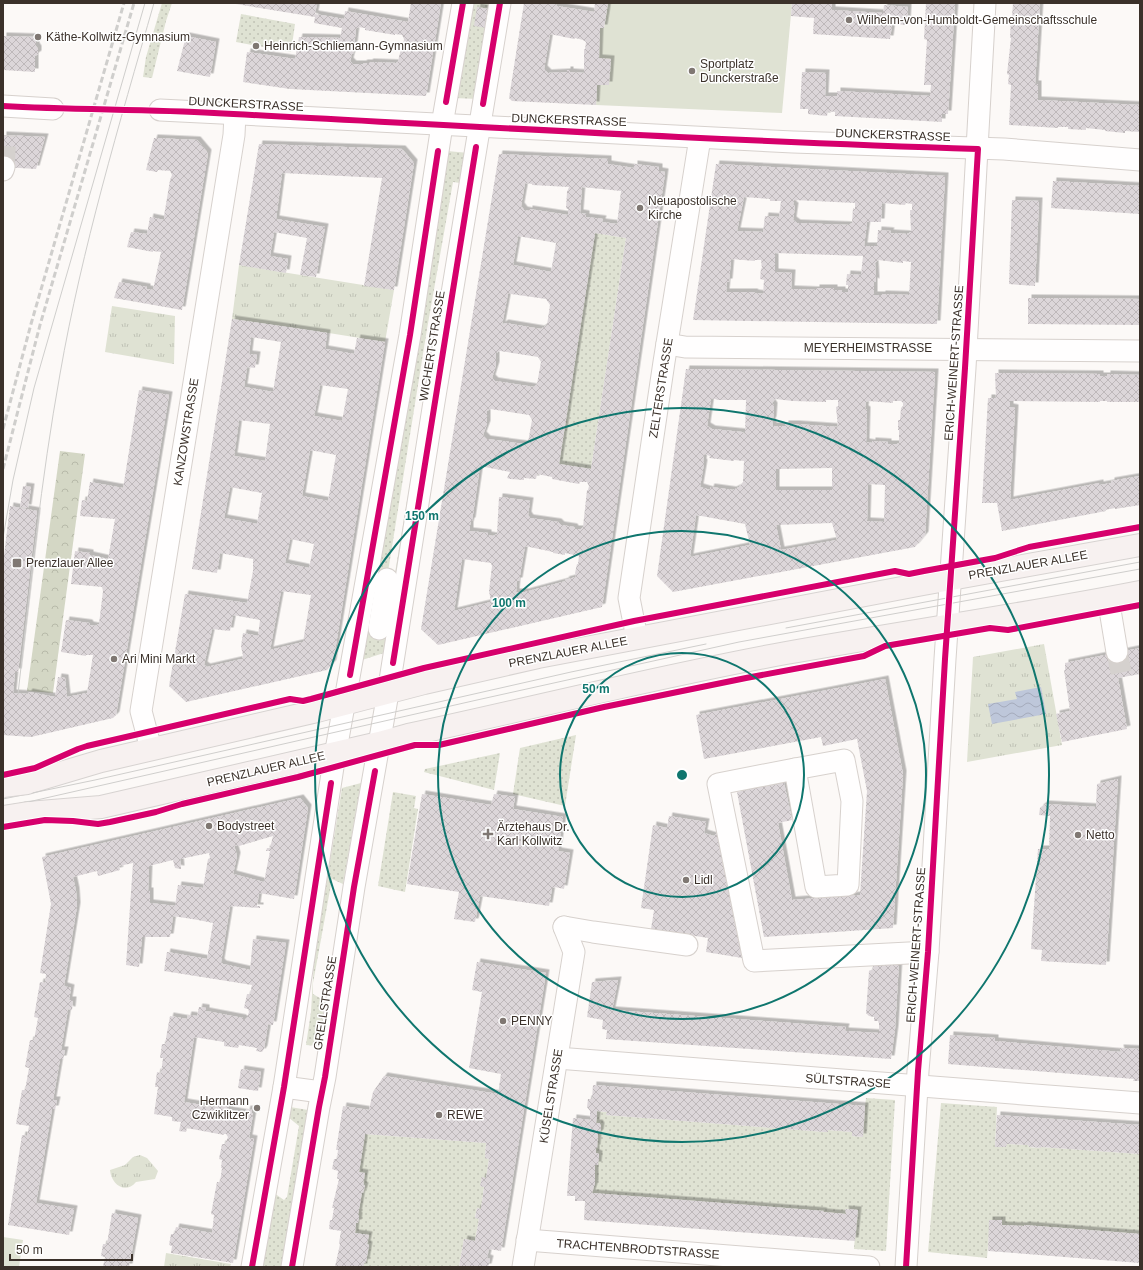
<svg xmlns="http://www.w3.org/2000/svg" width="1143" height="1270" font-family="Helvetica,sans-serif">
<style>
.grass{fill:url(#grass-dots);fill-rule:evenodd}
.forest{fill:url(#forest-crowns)}
.park{fill:url(#park-tufts)}
.garden{fill:#dfe2d3}
.water{fill:url(#water-waves)}
.building{fill:url(#building-cross-hatch);fill-rule:evenodd;filter:url(#shadow)}
.lines{fill:none;stroke-linecap:round;stroke-linejoin:round}
.minor-tunnel{stroke:#d5d1ce;stroke-width:21;stroke-dasharray:21 10;stroke-linecap:butt}
.minor-casing{stroke:#d7d1cd;stroke-width:23}
.major-casing{stroke:#d7d3d1;stroke-width:24}
.minor{stroke:#fffefe;stroke-width:21}
.major{stroke:#f7f1f0;stroke-width:22}
.tram{stroke:#cfcecc;stroke-width:1}
.rail{stroke:#cfcecc;stroke-width:3;stroke-dasharray:6 3;stroke-linecap:butt}
.major-bridge-casing{stroke:#d7d3d1;stroke-width:24;stroke-linecap:butt}
.major-bridge{stroke:#f7f1f0;stroke-width:22}
.cycleway-casing{stroke:#fff;stroke-width:8}
.cycleway{stroke:#d6006c;stroke-width:6}
.ring{fill:none;stroke:#0f766e;stroke-width:2}
.poi-dot{fill:#7f7772;stroke:#fff;stroke-width:1.5}
.labels{text-anchor:middle;stroke-width:3;stroke-linejoin:round;paint-order:stroke}
.poi-label{font-size:12px;fill:#3b312a;stroke:#fff;text-anchor:start}
.street-label{font-size:12px;fill:#3b312a;stroke:#fff}
.centre{fill:#0f766e;stroke:#fff;stroke-width:2}
.ring-label{font-size:12px;text-anchor:middle;font-weight:bold;fill:#0f766e;stroke:#fff;stroke-width:3;stroke-linejoin:round;paint-order:stroke}
</style>
<defs>
<pattern id="grass-dots" width="8" height="8" patternUnits="userSpaceOnUse"><rect width="8" height="8" fill="#dfe2d3"/><path d="M2 2h.1M6 6h.1" fill="none" stroke="#c0c2b5" stroke-width="1.8" stroke-linecap="round"/></pattern>
<pattern id="forest-crowns" width="20" height="18" patternUnits="userSpaceOnUse"><rect width="20" height="18" fill="#d4d7c5"/><path d="M2 6a3 3 0 1 1 6 0M12 15a3 3 0 1 1 6 0" fill="none" stroke="#b7b9a9"/></pattern>
<pattern id="park-tufts" width="24" height="20" patternUnits="userSpaceOnUse"><rect width="24" height="20" fill="#dfe2d3"/><path d="M3 7l-1-3M5 7V3M7 7l1-3M15 17l-1-3M17 17v-4M19 17l1-3" fill="none" stroke="#c0c2b5"/></pattern>
<pattern id="water-waves" width="16" height="10" patternUnits="userSpaceOnUse"><rect width="16" height="10" fill="#bec7da"/><path d="M0 5q4-4 8 0t8 0" fill="none" stroke="#a4abbb"/></pattern>
<pattern id="building-cross-hatch" width="8" height="8" patternUnits="userSpaceOnUse"><rect width="8" height="8" fill="#dcd6d9"/><path d="M0 0l8 8M0 8l8-8" fill="none" stroke="#beb8ba"/></pattern>
<filter id="shadow"><feDropShadow dx="3.5" dy="-3.5" stdDeviation="0" flood-color="#0004"/></filter>
</defs>
<rect width="100%" height="100%" fill="#fcf9f7"/>
<g class="grass">
<polygon points="162,3 172,3 166,21 152,78 143,77 146,57"/>
<polygon points="469,3 494,3 478,99 454,98"/>
<polygon points="241,14 295,24 291,52 236,42"/>
<path d="M447,151L469,153L387,652L362,660ZM453,182L460,183L394,579L387,578L427,329Z"/>
<polygon points="595,233 626,238 591,469 559,464"/>
<polygon points="576,735 565,806 513,794 520,748"/>
<polygon points="500,753 494,790 424,772 425,769"/>
<polygon points="361,783 343,884 332,879 313,983 313,994 325,1001 318,1046 306,1045 311,1012 314,960 342,788"/>
<polygon points="393,792 416,796 414,808 418,809 405,892 378,886"/>
<polygon points="866,1098 895,1100 886,1251 854,1249 857,1210 846,1209 846,1214 823,1212 823,1211 592,1193 595,1183 595,1165 598,1165 599,1154 596,1153 596,1148 597,1148 598,1133 600,1133 601,1126 600,1123 596,1123 597,1111 607,1112 606,1115 825,1132 828,1132 828,1130 852,1132 852,1136 862,1137"/>
<polygon points="941,1103 997,1107 995,1147 1006,1147 1007,1144 1028,1145 1029,1147 1040,1148 1041,1147 1140,1154 1140,1234 1024,1225 1024,1226 1002,1225 1002,1220 990,1220 987,1258 928,1252"/>
<polygon points="290,1107 308,1110 282,1267 263,1267 274,1193 284,1200 287,1197 299,1126 288,1117"/>
<polygon points="365,1134 486,1143 485,1158 489,1159 486,1178 482,1178 480,1186 484,1187 481,1209 477,1208 475,1217 479,1219 475,1241 464,1239 459,1267 364,1267 364,1263 366,1262 369,1245 367,1244 369,1235 355,1233 356,1223 358,1223 359,1216 358,1215 362,1193 363,1192 365,1186 359,1172"/>
</g>
<polygon class="forest" points="60,451 85,454 53,693 27,691"/>
<g class="park">
<polygon points="239,265 394,290 385,342 310,330 232,319"/>
<polygon points="112,306 175,316 174,364 105,352"/>
<polygon points="1044,644 1062,745 967,762 973,657"/>
<path d="M140,1155L147,1158L158,1171L155,1179L136,1182C125,1195 111,1184 110,1170L125,1165L133,1157Z"/>
<polygon points="166,1253 231,1264 230,1267 164,1267"/>
</g>
<g class="garden">
<polygon points="608,3 792,3 782,113 596,105 600,28 604,28"/>
<polygon points="3,1237 23,1240 19,1267 3,1267"/>
</g>
<polygon class="water" points="1041,687 1046,714 992,724 988,704 1017,699 1015,692"/>
<g class="building">
<path d="M230,3H317L315,14L344,19L345,11L408,22L411,3H441L426,96L290,89L243,82L247,52L295,59L299,37L340,38L342,28L314,23L315,17ZM358,27L365,28V30L395,35V34L402,35L404,39L403,45H402L398,61L396,63L370,62L369,63H364L363,64H353L350,61L352,54H353L356,29Z"/>
<path d="M524,3H555L557,6L594,12L595,3H608L604,28H600L599,58L611,59L609,85H597L596,105L512,101L509,98ZM550,34L574,39L575,38L583,40L586,42L585,49H584V73L570,72V70H567V72L548,73L544,69Z"/>
<polygon points="792,3 832,3 832,10 883,13 884,5 908,7 907,25 892,24 890,39 813,34 814,18 791,16"/>
<polygon points="926,3 955,3 948,114 942,114 942,122 835,116 835,112 828,111 827,116 808,114 808,109 800,109 802,72 826,73 825,96 837,96 837,91 930,96 931,85 924,85 927,40 924,39"/>
<polygon points="1013,3 1040,3 1035,84 1038,84 1038,100 1140,105 1140,132 1125,131 1125,133 1105,131 1105,130 1086,128 1086,130 1068,129 1068,127 1058,127 1058,128 1009,125 1011,85 1008,84 1009,75 1007,74 1011,38 1010,37 1011,17 1012,17"/>
<polygon points="477,7 489,9 486,28 474,26"/>
<polygon points="3,36 36,37 36,46 38,49 38,54 35,56 35,72 3,70"/>
<polygon points="186,36 216,42 210,77 177,71"/>
<polygon points="3,135 45,137 36,169 3,167"/>
<polygon points="154,138 197,140 208,153 182,310 114,298 119,282 147,287 147,289 153,290 161,252 153,251 153,252 127,247 131,232 147,234 150,217 164,220 164,216 170,180 172,175 170,171 158,170 157,172 146,170"/>
<polygon points="259,144 402,149 414,163 394,290 364,286 382,178 282,173 276,219 325,227 316,277 300,275 307,238 274,232 270,256 288,259 286,273 239,265"/>
<path d="M499,154L608,159V164L634,168V164L659,167V171L665,172L664,180L602,607L438,645L421,629ZM525,183L532,184V185L569,187L567,192L566,208L568,209V215L529,209V211L524,210L521,206ZM582,187L621,191L617,224L602,222L603,219L586,217V214L580,213ZM595,233L626,238L591,469L559,464ZM518,236L556,243L551,272L513,265ZM508,293L511,294L546,299L550,305L547,325L541,329L505,323L502,325ZM500,351L538,357L541,362L537,384L534,387L495,381L492,378L496,365V353ZM490,409L529,415L532,420L528,442L524,444L487,439L483,435L487,424V411ZM480,466L510,472L507,478L510,479L524,480V478L536,479L537,474L552,477V479L579,484L580,482H587L589,486L588,490H587L583,527L581,529H575L574,527L561,525L558,522L530,518L528,515L530,501L501,497H499L497,534L493,536L488,535V533L470,531V525L471,521H472ZM525,546L553,552V553L565,555V553L579,556L578,564H577L575,573L576,577L565,580L566,581L525,592H516L517,581H519ZM462,559L491,563L492,566L489,591L491,602L454,611Z"/>
<path d="M716,164L945,176L937,324L693,320ZM744,197L770,199V201H781L779,217L765,216L763,232L737,231ZM794,200L855,203V209L853,208L852,223L849,225L797,223L793,220L795,206L793,205ZM882,203L905,205L906,203L912,204V210H910L911,232L907,234L890,233L891,231L878,230L877,246H864L867,222H881ZM775,253L863,256L861,275L847,274L846,285H848V292H842V290H834V288H816V290L791,289L792,273L775,272ZM731,259L755,261V260H761L762,269L761,268L760,279L764,280L763,294L755,293L754,292H726L727,282H729ZM878,260L903,263V261L911,262L909,295L882,294V295H874V281L876,282L875,263Z"/>
<polygon points="1053,181 1140,186 1140,214 1051,208"/>
<polygon points="1012,200 1039,201 1035,286 1009,284"/>
<polygon points="1028,298 1140,299 1140,325 1028,324"/>
<path d="M232,319L327,333L325,349L354,354L357,338L385,342L333,663L327,670L186,702L169,686L185,594L247,603L253,571V559L220,553L217,573L192,569ZM251,337L281,342L273,392L244,387L247,367L255,368L257,355L249,354ZM320,385L348,389L342,421L314,416ZM239,420L270,424L265,461L234,456ZM310,450L336,455L328,501L302,496ZM230,487L262,493L257,524L224,518ZM290,539L314,544L309,568L285,563ZM281,591L311,595L303,642L270,650ZM233,615L260,620L258,636L243,633L241,646L243,656L242,659L207,667L204,665L212,629L230,631Z"/>
<path d="M686,369L935,372L925,535L915,547L673,592L657,576ZM711,398L718,400H746L745,434L742,432L712,429L707,426ZM775,399L793,401L826,402V400H838V406L836,407L838,427L796,424H785V426H773L772,421L773,420L774,406L772,403ZM868,401L893,403V401H901L903,403V406L901,408L900,420H898V430H899V443L897,444H888V442L872,441V443L866,442L867,410L865,409L866,402ZM704,454L710,456L709,458L734,461V460L744,461L743,482L739,487L733,490L711,487L710,490L700,487L704,463L703,462ZM832,468V490H776V469ZM868,484L885,485L884,522L867,521ZM696,515L745,524L750,545L690,557ZM832,523L837,540L781,550L776,525Z"/>
<polygon points="995,373 1100,374 1100,376 1107,376 1107,374 1140,375 1140,402 1107,402 1107,401 1100,401 1100,402 1010,401 1010,407 1015,408 1010,500 1100,483 1100,485 1111,483 1111,481 1140,476 1140,505 1115,509 1115,508 1105,510 1106,511 1002,531 997,503 982,503 988,398 996,398"/>
<polygon points="139,390 169,395 116,715 113,718 31,737 3,735 3,671 15,672 13,693 28,694 29,692 55,697 58,677 65,678 67,697 87,693 93,655 86,655 86,656 61,652 66,620 89,623 90,625 95,626 99,624 103,591 102,587 71,584 75,551 90,553 90,555 108,559 115,519 80,516 82,500 87,501 90,482 123,488"/>
<polygon points="23,486 31,487 28,508 20,507"/>
<polygon points="10,506 37,511 18,672 3,671 3,564"/>
<polygon points="1140,648 1140,674 1118,678 1127,729 1062,742 1056,714 1070,711 1064,670 1065,670 1065,663"/>
<polygon points="885,679 903,774 893,928 764,937 737,792 784,783 792,820 778,823 792,900 860,895 867,791 857,739 823,746 821,737 704,759 696,715"/>
<polygon points="1118,779 1106,965 1041,961 1042,950 1031,949 1038,849 1049,849 1050,816 1039,815 1040,808 1045,804 1096,807 1097,784"/>
<polygon points="422,794 491,805 494,794 515,797 513,809 563,817 558,851 570,853 564,889 555,887 552,888 549,906 480,896 475,922 454,919 459,892 407,884"/>
<path d="M300,798L308,808L294,899L259,893L257,906H260V908L230,906L221,962L223,964L250,970L253,939L286,943L273,1025L268,1024L264,1049L262,1052L256,1051L257,1048L239,1045L238,1048L224,1046V1042L194,1037L184,1102L214,1107L215,1104L228,1106H229V1110L246,1113L247,1109L252,1110V1113L253,1114L249,1138L254,1139L233,1263L171,1253L172,1246L169,1245L171,1234H174L176,1227L212,1233L214,1215L211,1214L217,1182H220L222,1168H221L222,1160L219,1159L222,1144H225L228,1137L226,1134H224V1135L187,1128L186,1132L179,1131L181,1122L172,1121V1117L154,1114L158,1087H155L157,1072L161,1073L163,1058H160L162,1044H165L170,1016L187,1019L188,1015L197,1016L199,1007L206,1008V1011L243,1018V1019H245L247,1017L249,1012L248,1009L244,1008L247,994H250L252,985L164,971L167,952L207,959L213,923L198,920L173,916L170,937H142L139,967L126,965L133,863L119,866L120,870L98,876L97,871L73,877L76,891L77,906L64,986L71,988L69,1000H73L72,1010L68,1009L61,1050H65L63,1059H60L53,1100H57L55,1109H52L36,1203L74,1209L69,1235L8,1225L22,1135L27,1136L29,1126L16,1124L22,1090H25L29,1068L25,1067L30,1040H34L38,1018L34,1017L40,982L45,983L46,974L40,973L51,904L42,857ZM273,836L270,848H267L266,851H270L264,882L233,874L237,856L234,845L239,846ZM209,853L210,858L208,859L203,888L178,885L175,906L150,903V891H148L149,866L173,860L175,868L181,869L180,859Z"/>
<polygon points="669,816 706,822 704,833 714,836 718,832 742,958 706,952 708,938 651,929 654,910 641,908 653,825 667,828"/>
<polygon points="899,961 895,1029 891,1059 606,1039 607,1030 602,1029 603,1020 587,1017 592,982 618,980 612,1010 846,1027 845,1031 879,1033 879,1023 878,1021 874,1021 874,1017 869,1016 866,1013 869,971 873,969 873,962"/>
<polygon points="477,962 546,973 501,1251 489,1249 487,1258 490,1259 488,1267 459,1267 464,1239 475,1241 479,1219 475,1218 477,1208 481,1209 484,1187 480,1186 482,1177 486,1178 489,1159 485,1158 486,1143 365,1134 359,1172 365,1173 363,1185 365,1186 363,1193 362,1192 358,1215 359,1216 358,1223 356,1223 355,1233 369,1235 367,1244 369,1245 366,1262 364,1263 364,1267 335,1267 340,1244 339,1243 341,1231 329,1229 330,1220 332,1220 334,1208 332,1208 339,1179 337,1179 338,1171 332,1169 334,1159 337,1159 338,1150 336,1150 343,1106 369,1110 373,1092 384,1076 498,1094 501,1074 469,1068 482,992 472,990"/>
<polygon points="950,1035 995,1038 995,1041 1121,1052 1120,1048 1140,1049 1140,1081 1133,1081 1134,1079 948,1064"/>
<polygon points="241,1069 261,1072 258,1091 238,1088"/>
<polygon points="593,1085 865,1106 863,1137 852,1136 852,1132 828,1130 828,1132 825,1132 606,1115 607,1112 597,1111 597,1116 596,1123 599,1123 601,1126 600,1133 598,1133 597,1148 596,1148 596,1153 599,1154 598,1165 595,1165 595,1183 592,1193 824,1211 823,1212 846,1214 845,1209 858,1210 855,1241 584,1220 585,1201 575,1201 575,1196 567,1196 573,1118 590,1120 590,1111 587,1107 588,1099 592,1099"/>
<polygon points="997,1115 1140,1125 1140,1154 1041,1147 1041,1148 1032,1147 1029,1147 1028,1145 1007,1144 1006,1147 995,1147"/>
<polygon points="112,1213 138,1218 129,1267 103,1267 105,1257 101,1256 103,1244 107,1244"/>
<polygon points="989,1220 1002,1220 1002,1225 1024,1226 1024,1225 1140,1234 1140,1263 988,1251"/>
</g>
<g class="lines">
<g class="minor-tunnel">
<polyline points="4,167 6,135"/>
<polyline points="1117,652 1122,677"/>
</g>
<defs>
<g id="minor">
<polyline points="3,106 53,109"/>
<polyline points="160,110 793,142 1004,149 1140,160"/>
<polyline points="3,170 4,167"/>
<polyline points="667,344 685,347 1140,351"/>
<polyline points="1108,598 1117,652"/>
<polyline points="379,629 387,579"/>
<polyline points="637,638 629,598 664,362 700,138"/>
<polyline points="151,749 141,711 234,135 235,114"/>
<polygon points="844,760 852,801 848,885 816,887 795,769"/>
<polyline points="795,769 718,784 754,961 928,952"/>
<polyline points="564,927 593,932 687,945"/>
<polyline points="557,1058 1140,1103"/>
<polyline points="284,1087 321,1092"/>
<polyline points="527,1240 869,1267"/>
<polyline points="252,1267 284,1087 333,767 410,335 442,125 463,3"/>
<polyline points="292,1267 319,1107 325,1077 354,887 388,693 434,402 500,3"/>
<polyline points="523,1267 574,952 564,927"/>
<polyline points="906,1267 918,1071 928,952 945,659 965,368 985,3"/>
</g>
<g id="major">
<polyline points="27,783 101,761 317,711 424,683 538,657 923,584 1140,545"/>
<path d="M28,813L101,807L379,743L408,735C534,708 659,676 786,653C904,632 1022,615 1140,592"/>
</g>
</defs>
<use href="#minor" class="minor-casing"/>
<use href="#major" class="major-casing"/>
<use href="#minor" class="minor"/>
<use href="#major" class="major"/>
<g class="tram">
<polyline points="3,538 13,480 34,388 145,3"/>
<polyline points="786,628 1140,562"/>
<path d="M18,694C30,587 41,480 60,374C82,248 119,125 154,3"/>
<polyline points="3,799 95,780 571,672 706,644"/>
<polyline points="3,806 28,802 477,700 739,642 1140,569"/>
</g>
<g class="rail">
<polyline points="3,429 31,324 124,3"/>
<polyline points="3,469 40,325 134,3"/>
</g>
<defs>
<g id="major-bridge">
<polyline points="3,786 27,783"/>
<polyline points="3,817 28,813"/>
</g>
</defs>
<use href="#major-bridge" class="major-bridge-casing"/>
<use href="#major-bridge" class="major-bridge"/>
<defs>
<g id="cycleway">
<polyline points="446,102 463,3"/>
<polyline points="483,104 500,3"/>
<path d="M3,106C73,110 144,109 214,113C468,126 723,141 978,149L965,368L945,659L928,952L918,1071L906,1267"/>
<polyline points="393,663 476,147"/>
<polyline points="350,675 410,335 438,151"/>
<polyline points="3,775 35,768 78,749 87,746 290,699 303,701 311,699 424,668 634,621 895,571 909,574 924,571 995,558 1029,547 1140,527"/>
<polyline points="3,827 45,820 73,821 98,824 110,822 156,812 182,804 298,777 415,745 439,745 604,707 746,678 864,656 885,646 990,628 1008,630 1140,605"/>
<polyline points="252,1267 284,1087 331,783"/>
<polyline points="292,1267 319,1107 325,1077 354,887 375,771"/>
</g>
</defs>
<use href="#cycleway" class="cycleway-casing"/>
<use href="#cycleway" class="cycleway"/>
</g>
<g class="ring">
<circle cx="682" cy="775" r="122"/>
<circle cx="682" cy="775" r="244"/>
<circle cx="682" cy="775" r="367"/>
</g>
<g class="poi-dot">
<circle cx="849" cy="20" r="4"/>
<circle cx="38" cy="37" r="4"/>
<circle cx="256" cy="46" r="4"/>
<circle cx="692" cy="71" r="4"/>
<circle cx="640" cy="208" r="4"/>
<rect x="12" y="558" width="10" height="10" rx="2"/>
<circle cx="114" cy="659" r="4"/>
<circle cx="209" cy="826" r="4"/>
<path d="M486 828h4v4h4v4h-4v4h-4v-4h-4v-4h4z"/>
<circle cx="1078" cy="835" r="4"/>
<circle cx="686" cy="880" r="4"/>
<circle cx="503" cy="1021" r="4"/>
<circle cx="257" cy="1108" r="4"/>
<circle cx="439" cy="1115" r="4"/>
</g>
<g class="labels">
<g class="poi-label">
<text x="857" y="24">Wilhelm-von-Humboldt-Gemeinschaftsschule</text>
<text x="46" y="41">Käthe-Kollwitz-Gymnasium</text>
<text x="264" y="50">Heinrich-Schliemann-Gymnasium</text>
<text x="700" y="68">Sportplatz<tspan x="700" dy="14">Dunckerstraße</tspan></text>
<text x="648" y="205">Neuapostolische<tspan x="648" dy="14">Kirche</tspan></text>
<text x="26" y="567">Prenzlauer Allee</text>
<text x="122" y="663">Ari Mini Markt</text>
<text x="217" y="830">Bodystreet</text>
<text x="497" y="831">Ärztehaus Dr.<tspan x="497" dy="14">Karl Kollwitz</tspan></text>
<text x="1086" y="839">Netto</text>
<text x="694" y="884">Lidl</text>
<text x="511" y="1025">PENNY</text>
<text x="249" y="1105" text-anchor="end">Hermann<tspan x="249" dy="14">Czwiklitzer</tspan></text>
<text x="447" y="1119">REWE</text>
</g>
<g class="street-label">
<text transform="translate(246 104) rotate(3)" y="4">DUNCKERSTRASSE</text>
<text transform="translate(569 120) rotate(2)" y="4">DUNCKERSTRASSE</text>
<text transform="translate(893 135) rotate(2)" y="4">DUNCKERSTRASSE</text>
<text transform="translate(432 346) rotate(-81)" y="4">WICHERTSTRASSE</text>
<text x="868" y="352">MEYERHEIMSTRASSE</text>
<text transform="translate(954 363) rotate(-86)" y="4">ERICH-WEINERT-STRASSE</text>
<text transform="translate(661 388) rotate(-81)" y="4">ZELTERSTRASSE</text>
<text transform="translate(186 432) rotate(-81)" y="4">KANZOWSTRASSE</text>
<text transform="translate(1028 565) rotate(-10)" y="4">PRENZLAUER ALLEE</text>
<text transform="translate(568 652) rotate(-11)" y="4">PRENZLAUER ALLEE</text>
<text transform="translate(266 769) rotate(-13)" y="4">PRENZLAUER ALLEE</text>
<text transform="translate(916 945) rotate(-86)" y="4">ERICH-WEINERT-STRASSE</text>
<text transform="translate(325 1003) rotate(-81)" y="4">GRELLSTRASSE</text>
<text transform="translate(848 1081) rotate(4)" y="4">SÜLTSTRASSE</text>
<text transform="translate(551 1096) rotate(-81)" y="4">KÜSELSTRASSE</text>
<text transform="translate(638 1249) rotate(4)" y="4">TRACHTENBRODTSTRASSE</text>
</g>
</g>
<circle cx="682" cy="775" r="6" class="centre"/>
<g class="ring-label">
<text x="422" y="520">150 m</text>
<text x="509" y="607">100 m</text>
<text x="596" y="693">50 m</text>
</g>
<rect width="1143" height="1270" fill="none" stroke="#3b312a" stroke-width="8"/>
<path d="M10 1254v6h122v-6" fill="none" stroke="#3b312a" stroke-width="2"/>
<text x="16" y="1254" font-size="12" fill="#3b312a" stroke="#ffffff" stroke-width="3" paint-order="stroke">50 m</text>
</svg>
